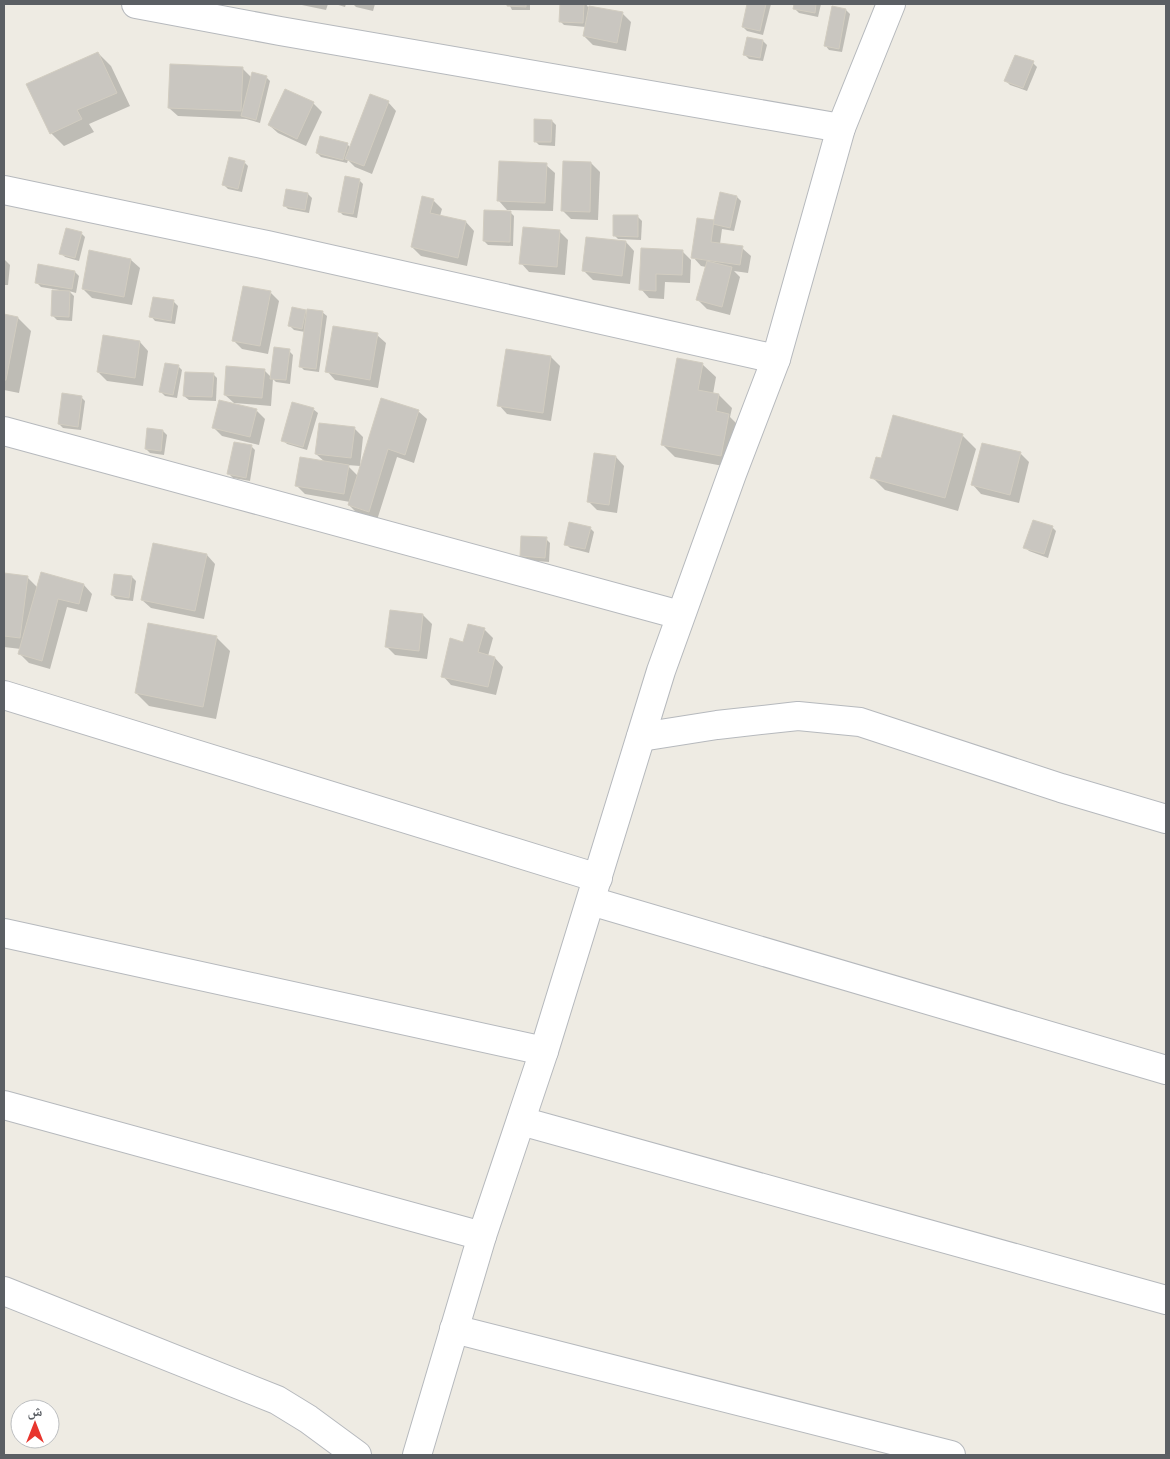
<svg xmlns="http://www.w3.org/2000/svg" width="1170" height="1459" font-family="Helvetica,'Noto Naskh Arabic',sans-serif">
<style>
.shadow{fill:#0003}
.building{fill:#c9c6c0;stroke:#d2cdc1}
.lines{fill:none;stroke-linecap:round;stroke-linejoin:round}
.minor-casing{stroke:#b6b9bd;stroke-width:30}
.minor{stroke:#fff;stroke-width:28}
</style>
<rect width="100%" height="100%" fill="#eeebe3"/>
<g class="shadow">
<polygon points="297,4 328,4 326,10"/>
<polygon points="335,4 346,4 345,7"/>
<polygon points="353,4 375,4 373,11 356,7"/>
<polygon points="509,4 530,4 530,10 512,10"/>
<polygon points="561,4 586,4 588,7 622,13 631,22 626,51 593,45 584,36 586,27 564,25 560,21"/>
<polygon points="748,4 771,4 763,35 747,31 743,27"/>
<polygon points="796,4 821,4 818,17 799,13 795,9"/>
<polygon points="846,10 850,14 842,52 829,50 825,45"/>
<polygon points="763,41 767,45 763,61 749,59 745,55"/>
<polygon points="98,53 111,66 130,106 89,124 94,132 64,146 51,133"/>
<polygon points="1033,63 1037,67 1027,91 1010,85 1006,81"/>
<polygon points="242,68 252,78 266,77 270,81 260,123 246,119 178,116 169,108"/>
<polygon points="388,102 396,111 372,174 355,167 348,160 347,163 321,157 317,153 347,144 350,147"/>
<polygon points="313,103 322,112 306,146 278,133 269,125"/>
<polygon points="552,121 556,125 555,146 539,145 535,141"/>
<polygon points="244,162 248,166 242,192 228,189 224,185"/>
<polygon points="591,163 600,172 598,220 571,219 562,210"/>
<polygon points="546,165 555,173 553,211 507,210 499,201"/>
<polygon points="359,180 363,184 357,218 343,215 339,211"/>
<polygon points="287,190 308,194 312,198 309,213 288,209 284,205"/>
<polygon points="737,197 741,201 734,231 722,229 720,244 742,248 751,256 748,273 734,271 740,277 730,315 707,309 698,300 706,267 701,266 693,257 713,221"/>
<polygon points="433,200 442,209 440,216 466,222 474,231 467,266 421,256 412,247"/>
<polygon points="510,212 514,216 513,246 488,245 484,241"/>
<polygon points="638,217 642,221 641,240 618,239 614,235"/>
<polygon points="559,231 568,240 565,275 529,272 521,263"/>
<polygon points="81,233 85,237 79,261 65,257 61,253"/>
<polygon points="626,242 634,251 630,284 593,280 584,271"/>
<polygon points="643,249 682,251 691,260 690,283 665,282 664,299 649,298 641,289"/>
<polygon points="4,259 10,265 8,285 4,285"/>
<polygon points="131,260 140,268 132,305 92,298 83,289"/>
<polygon points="75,272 79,276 76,293 69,291 74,296 72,321 57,320 53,316 59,290 41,287 37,283"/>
<polygon points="270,292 279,301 268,354 242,349 234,341"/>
<polygon points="174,302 178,306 175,324 155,321 151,316"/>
<polygon points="305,311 308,313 322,312 327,316 319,372 304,370 300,366 305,332 294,330 290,326"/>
<polygon points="4,315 18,318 31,331 19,393 4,390"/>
<polygon points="377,335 386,343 378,388 335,380 327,371"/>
<polygon points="140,342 148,351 143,386 107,381 98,372"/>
<polygon points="289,351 293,355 290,384 276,382 273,379 271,406 234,403 225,395 264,370 272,378"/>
<polygon points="507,351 551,357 560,366 551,421 507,414 499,405"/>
<polygon points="702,364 716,377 713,394 719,395 732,408 730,417 741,428 734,468 675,457 662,444"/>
<polygon points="178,366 182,370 177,398 165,396 161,392"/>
<polygon points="213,374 217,378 216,401 189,400 184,396"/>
<polygon points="81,397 85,401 81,430 63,428 59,424"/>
<polygon points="313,409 318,413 307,450 287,444 283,440"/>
<polygon points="256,410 265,419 259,445 222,436 214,428"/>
<polygon points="418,411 427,419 414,463 397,457 377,520 358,514 349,505 350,502 305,494 296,485 325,462 316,454 354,428 363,437 360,466 347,465 358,476"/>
<polygon points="894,416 963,436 976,449 958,511 885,490 872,477 882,459"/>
<polygon points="163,431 167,435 164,455 150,453 146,449"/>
<polygon points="251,446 255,450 250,481 233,478 229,474"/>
<polygon points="1020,453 1029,462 1019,503 981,494 973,485"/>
<polygon points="616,457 624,466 617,513 597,510 588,501"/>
<polygon points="1052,527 1056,531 1048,558 1029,551 1025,547"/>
<polygon points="590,528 594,532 589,553 570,548 566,544"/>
<polygon points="546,539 550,543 549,562 525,560 521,556"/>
<polygon points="207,555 215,564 204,619 151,608 142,600"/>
<polygon points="4,574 27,577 38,588 84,585 92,594 87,612 67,607 50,669 29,663 20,654 21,649 4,647"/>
<polygon points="132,577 136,581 133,601 116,599 112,595"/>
<polygon points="423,615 432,624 427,659 395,655 387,647"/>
<polygon points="484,629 493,638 488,656 495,658 503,667 496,695 451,685 443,676"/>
<polygon points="217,638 230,651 216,719 149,706 136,693"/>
</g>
<g class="building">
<polygon points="507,4 526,4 526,7 507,6"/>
<polygon points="560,4 584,4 583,23 559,22"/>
<polygon points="747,4 766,4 760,31 742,27"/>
<polygon points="794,4 816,4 815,13 793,9"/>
<polygon points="589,6 623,12 617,43 583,36"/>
<polygon points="832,6 846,9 839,49 824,46"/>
<polygon points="747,37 763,40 760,58 743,55"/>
<polygon points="98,52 117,93 77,110 82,119 50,134 26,84"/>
<polygon points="1015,55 1034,61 1023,88 1004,81"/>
<polygon points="170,64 243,67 241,111 168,108"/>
<polygon points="252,72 267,76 256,120 241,116"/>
<polygon points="285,89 314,102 297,139 268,125"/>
<polygon points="370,94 389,101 364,166 345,159"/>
<polygon points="534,119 552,120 551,142 534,142"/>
<polygon points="320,136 348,143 343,160 316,153"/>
<polygon points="229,157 245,161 238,189 222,185"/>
<polygon points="499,161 547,163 545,203 497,201"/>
<polygon points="563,161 591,162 590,212 561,211"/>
<polygon points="345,176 360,179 353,214 338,212"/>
<polygon points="286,189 308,193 305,210 283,206"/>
<polygon points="720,192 737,196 730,228 713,224"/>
<polygon points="422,196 434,199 430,213 466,221 458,258 411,247"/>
<polygon points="484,210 511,211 510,242 483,241"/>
<polygon points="613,215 638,215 638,237 613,236"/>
<polygon points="697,218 714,220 711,242 743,246 740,265 691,258"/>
<polygon points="523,227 560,230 557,267 519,264"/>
<polygon points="66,228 82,232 75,258 59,254"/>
<polygon points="586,237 626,241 622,276 582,271"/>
<polygon points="641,248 683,250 682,275 656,274 656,291 639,290"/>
<polygon points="89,250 131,259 124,297 82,289"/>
<polygon points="707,261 732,267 722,307 696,300"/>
<polygon points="38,264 75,271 72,289 35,283"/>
<polygon points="243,286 271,291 260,346 232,341"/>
<polygon points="52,290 70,291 69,317 51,316"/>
<polygon points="153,297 174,300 171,321 149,317"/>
<polygon points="292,307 306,310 302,329 288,326"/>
<polygon points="307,309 323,311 316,369 299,367"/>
<polygon points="4,314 18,317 6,380 4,380"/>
<polygon points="333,326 378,333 370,380 325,372"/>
<polygon points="103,335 140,341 135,378 97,372"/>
<polygon points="274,347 290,349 286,380 270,379"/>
<polygon points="506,349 551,356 543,413 497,406"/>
<polygon points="677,358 703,363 698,390 719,394 716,411 729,414 721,456 661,445"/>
<polygon points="165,363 179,365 173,395 159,392"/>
<polygon points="226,366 265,369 262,398 224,395"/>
<polygon points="185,372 214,373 212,397 183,396"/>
<polygon points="62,393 82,396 78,427 58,424"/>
<polygon points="381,398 419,410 405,455 388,449 369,512 348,505"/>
<polygon points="219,400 257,409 250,437 212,428"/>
<polygon points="292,402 314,408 303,447 281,441"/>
<polygon points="893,415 963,434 945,498 870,478 876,457 881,458"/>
<polygon points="319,423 355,427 351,458 315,454"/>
<polygon points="147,428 163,430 161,451 145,449"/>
<polygon points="234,442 252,445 246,478 227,474"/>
<polygon points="982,443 1021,452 1010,495 971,485"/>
<polygon points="594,453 616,456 609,505 587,502"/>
<polygon points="300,457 349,465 344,494 295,486"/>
<polygon points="1033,520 1053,526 1044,554 1023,548"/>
<polygon points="569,522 591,527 585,549 564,545"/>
<polygon points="521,536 547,537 545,558 520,556"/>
<polygon points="153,543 207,554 195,611 141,600"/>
<polygon points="41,572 84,584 79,604 58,599 42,661 18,654"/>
<polygon points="4,573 28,576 20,638 4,636"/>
<polygon points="114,574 132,576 129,598 111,595"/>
<polygon points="390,610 423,614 419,651 385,647"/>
<polygon points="148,623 217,636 203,707 135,693"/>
<polygon points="468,624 485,628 478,652 495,657 488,687 441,677 450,638 463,642"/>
</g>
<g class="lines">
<defs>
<g id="minor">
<polyline points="136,4 280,31 841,128"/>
<polyline points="4,190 267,245 776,359"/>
<polyline points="4,431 680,615"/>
<polyline points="4,695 598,878"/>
<polyline points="641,737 717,725 798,716 860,722 1061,788 1166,819"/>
<polyline points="591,901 1166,1070"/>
<polyline points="4,933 544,1051"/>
<polyline points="4,1105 482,1236"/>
<polyline points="521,1121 1166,1300"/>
<polyline points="4,1291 277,1400 308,1419 357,1455"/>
<polyline points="454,1329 951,1455"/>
<polyline points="417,1455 482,1236 544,1051 661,671 732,474 776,359 841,128 891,4"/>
</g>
</defs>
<use href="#minor" class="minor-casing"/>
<use href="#minor" class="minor"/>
</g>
<rect width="1170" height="1459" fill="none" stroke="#5b5f64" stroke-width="10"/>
<g transform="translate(35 1424)"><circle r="24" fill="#ffffff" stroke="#bdbfc1"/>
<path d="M0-4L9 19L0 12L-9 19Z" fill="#e8362e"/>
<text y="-8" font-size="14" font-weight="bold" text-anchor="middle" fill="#5b5f64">ش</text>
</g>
</svg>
